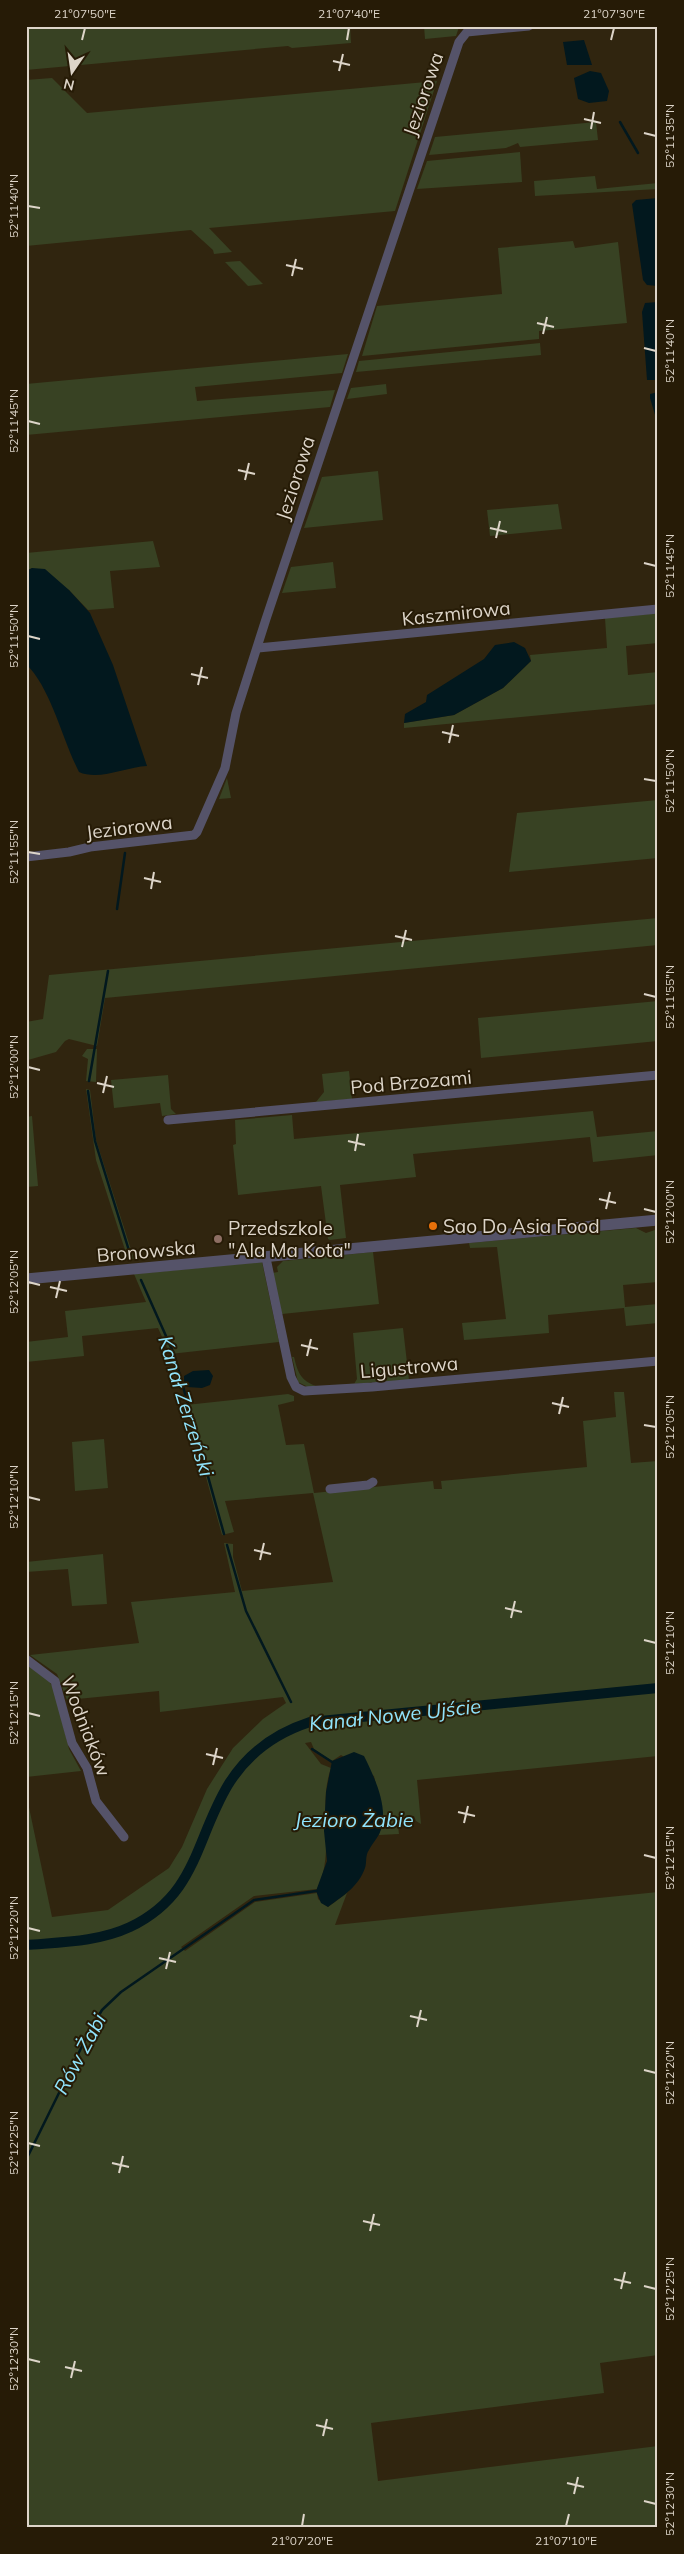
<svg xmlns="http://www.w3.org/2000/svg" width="684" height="2554" font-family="Mulish,sans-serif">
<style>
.green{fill:#384223}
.water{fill:#02181e}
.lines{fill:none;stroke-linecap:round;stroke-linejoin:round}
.stream{stroke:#02181e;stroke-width:2.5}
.canal{stroke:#02181e;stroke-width:10}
.minor{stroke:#555369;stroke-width:9}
.tertiary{stroke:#555369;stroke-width:11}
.ticks{fill:none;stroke:#ddd5c9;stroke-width:2}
.food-dot{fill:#e8710a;stroke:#261b06;stroke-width:2}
.education-dot{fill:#8d6e63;stroke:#261b06;stroke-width:2}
.labels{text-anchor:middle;stroke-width:4;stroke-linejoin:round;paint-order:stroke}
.street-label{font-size:19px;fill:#ddd5c9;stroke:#261b06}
.poi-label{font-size:19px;fill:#ddd5c9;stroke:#261b06;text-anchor:start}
.water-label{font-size:20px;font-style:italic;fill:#90e3fb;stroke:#261b06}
.neatline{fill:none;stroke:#ddd5c9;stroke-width:2}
.ticks-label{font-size:12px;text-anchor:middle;fill:#ddd5c9}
</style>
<rect width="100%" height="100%" fill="#30250f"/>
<g class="green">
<polygon points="26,26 350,26 351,43 292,48 288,46 26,70"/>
<polygon points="424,26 464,26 459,27 456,36 425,39"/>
<polygon points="52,78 87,113 437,81 395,211 209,228 232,252 214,254 213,250 191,230 26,246 26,80"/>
<polygon points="596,122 598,140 520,147 518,143 506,148 429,155 435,137"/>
<polygon points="520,152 522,182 417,189 427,161"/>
<polygon points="595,176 597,189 658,183 658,189 535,196 534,181"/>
<polygon points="573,241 575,248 618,242 627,323 539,331 539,339 362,356 377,306 502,294 498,248"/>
<polygon points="240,261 263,284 248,286 225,262"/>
<polygon points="540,343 541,355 356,372 359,361"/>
<polygon points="348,354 342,373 195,387 197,401 335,390 330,407 26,435 26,384"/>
<polygon points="386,384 387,394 347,399 351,388"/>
<polygon points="378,471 383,520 304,528 322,477"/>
<polygon points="558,504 562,529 490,536 487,510"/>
<polygon points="153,541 160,567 110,571 114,608 88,610 69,590 32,568 26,571 26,553"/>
<polygon points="333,562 336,588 282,593 291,567"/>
<polygon points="658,613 658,643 626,646 628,675 658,672 658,704 404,728 404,723 454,715 503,688 531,661 530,655 607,648 605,618"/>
<polygon points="227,778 231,798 219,799"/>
<polygon points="658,800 658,858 509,872 517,813"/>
<polygon points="658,918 658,945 105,998 97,1046 69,1039 65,1041 56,1052 28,1060 26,1022 43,1019 49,975"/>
<polygon points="658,1001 658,1041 481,1058 478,1018"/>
<polygon points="87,1049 97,1049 96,1082 86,1081 88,1059 82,1056"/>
<polygon points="349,1071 352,1099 316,1102 324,1092 322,1074"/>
<polygon points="168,1075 171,1109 176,1114 162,1116 160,1103 114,1108 111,1080"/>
<polygon points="86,1089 90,1090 96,1140 134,1259 128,1259 96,1160"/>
<polygon points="593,1111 597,1137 658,1131 658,1155 593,1162 590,1137 413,1154 416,1177 340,1185 346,1238 330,1240 328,1239 321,1186 238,1195 233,1145 236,1144 235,1120 292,1115 294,1139"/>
<polygon points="32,1116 38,1186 26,1187 26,1117"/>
<polygon points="636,1228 646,1233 658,1229 658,1282 623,1285 625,1307 658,1304 658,1323 626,1326 624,1308 548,1315 549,1333 464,1340 462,1323 506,1319 497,1247 470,1248 469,1243"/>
<polygon points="373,1252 379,1304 282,1314 272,1273 278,1272 277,1267 283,1261"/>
<polygon points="262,1262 279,1342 170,1354 158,1328 82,1336 84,1356 26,1362 26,1342 68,1337 65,1311 146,1302 134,1274"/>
<polygon points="403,1328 409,1380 320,1386 354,1384 357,1379 353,1333"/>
<path d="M292,1357H294C298,1374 302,1382 319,1387H308L298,1382Z"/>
<path d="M614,1392H624L631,1463L658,1461V1756L417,1780L421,1824L416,1821L414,1816H408L404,1825L398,1826L399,1834L379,1835L383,1816L374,1776L341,1755L332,1761L314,1749L311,1742L305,1743L321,1764L331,1768C317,1807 336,1852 317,1889L254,1896L181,1947L185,1951L255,1902L317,1893L318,1899L328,1907L347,1893L335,1925L658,1892V2355L600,2363L604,2393L371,2423L378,2481L658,2446V2528H26V1793L52,1917L108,1910L169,1868L182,1847L207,1789L233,1748L263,1719L286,1703L283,1697L160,1712L159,1691L67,1700L57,1674L30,1655L139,1643L131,1602L235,1592L224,1543L233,1544V1557L242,1591L333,1582L313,1493L225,1501L234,1532L222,1535L186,1405L288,1394L294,1396V1401L278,1405L286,1445L304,1444L314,1493L433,1481L434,1489H442L441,1481L587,1467L583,1421L616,1417Z"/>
<polygon points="104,1439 108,1488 75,1491 72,1442"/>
<polygon points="103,1554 107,1604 72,1606 68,1569 26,1572 26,1562"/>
<polygon points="26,1664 49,1681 54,1689 69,1749 81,1771 26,1777"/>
</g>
<g class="water">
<polygon points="584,40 592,65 567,65 563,42"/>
<polygon points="590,71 601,73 609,91 607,101 589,103 578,99 574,78"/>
<polygon points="658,198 658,286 647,285 643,280 632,204 636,200"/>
<polygon points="658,302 658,380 647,380 642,312 645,303"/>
<polygon points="658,392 658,425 650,398 650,394"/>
<path d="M32,568L45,569L69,590L90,613L113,665L147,766C126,767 99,781 79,772C62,739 51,688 26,664V571Z"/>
<polygon points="514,642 525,648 531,661 503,688 454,715 404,723 405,714 426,702 427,695 484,659 495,645"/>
<polygon points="209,1370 213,1376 210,1385 202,1388 187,1387 184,1382 184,1376 193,1371"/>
<path d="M354,1752L364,1756C374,1776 387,1804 382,1826C380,1836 373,1842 369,1850C365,1855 367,1863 365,1868C358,1887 344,1895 328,1907L321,1903L316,1891L327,1861L324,1831L326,1792L332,1761Z"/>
</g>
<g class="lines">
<g class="stream">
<polyline points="620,122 638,153"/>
<polyline points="117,909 125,853"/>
<polyline points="89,1081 108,971"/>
<polyline points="88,1091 95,1141 131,1257"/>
<polyline points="141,1280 174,1354 224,1534"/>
<polyline points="227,1545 246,1611 291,1702"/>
<polyline points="312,1749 332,1762"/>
<polyline points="26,2160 89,2032 102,2010 121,1992 254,1900 316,1891"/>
</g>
<path class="canal" d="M26,1945C61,1942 98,1942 130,1927C197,1895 195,1840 228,1785C247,1754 276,1733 310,1722L658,1688"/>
<g class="minor">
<polyline points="258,648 658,609"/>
<polyline points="26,857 69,852 90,847 194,835 197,832 225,768 236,713 266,619 459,42 467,32 529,26"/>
<polyline points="168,1120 658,1075"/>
<polyline points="266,1258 291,1377 296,1387 304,1391 372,1387 658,1361"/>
<polyline points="330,1489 368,1485 373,1482"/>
<polyline points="26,1659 55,1681 72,1743 87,1768 96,1801 124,1837"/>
</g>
<polyline class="tertiary" points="26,1279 658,1220"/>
</g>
<path class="ticks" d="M82,40L85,28M347,40L349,28M611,40L614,28M333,61L350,65M339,71L343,54M584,119L601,123M591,129L594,112M644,133L656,136M28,206L40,208M286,265L303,269M292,276L296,259M537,323L554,327M543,334L547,317M644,348L656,351M28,421L40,424M238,470L255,474M245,480L249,463M490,528L507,532M496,538L500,521M644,563L656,566M28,636L40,639M191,674L208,678M198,685L202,667M442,732L459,736M449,743L453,725M644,779L656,781M28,852L40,854M144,878L161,882M151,889L154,872M395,936L412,940M402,947L406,930M644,994L656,997M28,1067L40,1070M97,1083L114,1087M103,1093L107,1076M348,1141L365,1145M355,1151L358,1134M599,1199L616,1203M606,1209L610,1192M644,1209L656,1212M28,1282L40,1285M50,1287L67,1291M56,1298L60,1281M301,1345L318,1349M307,1356L311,1339M552,1403L569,1407M559,1414L563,1397M644,1425L656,1427M28,1497L40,1500M254,1550L271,1554M260,1560L264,1543M505,1608L522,1612M511,1618L515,1601M644,1640L656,1643M28,1713L40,1716M206,1754L223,1758M213,1765L217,1748M458,1812L475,1816M464,1823L468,1806M644,1855L656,1858M28,1928L40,1931M159,1958L176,1962M166,1969L170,1952M410,2016L427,2020M417,2027L421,2010M644,2070L656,2073M28,2143L40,2146M112,2163L129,2167M119,2173L123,2156M363,2221L380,2225M370,2231L374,2214M614,2279L631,2283M644,2286L656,2289M621,2289L625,2272M28,2359L40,2362M65,2367L82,2371M71,2378L75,2361M316,2425L333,2429M323,2436L327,2419M567,2483L584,2487M574,2494L578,2477M644,2501L656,2504M302,2526L304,2514M566,2526L569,2514"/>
<circle class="food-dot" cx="433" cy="1226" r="5"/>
<circle class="education-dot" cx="218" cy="1239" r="5"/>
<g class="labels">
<g class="street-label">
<text transform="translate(423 94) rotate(-71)" y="7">Jeziorowa</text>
<text transform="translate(295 478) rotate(-72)" y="7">Jeziorowa</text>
<text transform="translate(456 613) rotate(-6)" y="7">Kaszmirowa</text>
<text transform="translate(129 827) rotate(-7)" y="7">Jeziorowa</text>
<text transform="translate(411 1082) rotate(-5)" y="7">Pod Brzozami</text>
<text transform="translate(146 1251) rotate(-5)" y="7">Bronowska</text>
<text transform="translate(409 1367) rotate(-5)" y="7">Ligustrowa</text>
<text transform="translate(86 1726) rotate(69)" y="7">Wodniaków</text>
</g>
<g class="poi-label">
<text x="443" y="1233">Sao Do Asia Food</text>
<text x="228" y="1235">Przedszkole<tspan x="228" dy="22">"Ala Ma Kota"</tspan></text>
</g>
<g class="water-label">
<text transform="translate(186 1406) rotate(73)" y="7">Kanał Zerzeński</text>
<text transform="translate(395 1715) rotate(-6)" y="7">Kanał Nowe Ujście</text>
<text x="354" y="1827">Jezioro Żabie</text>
<text transform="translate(80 2054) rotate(-62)" y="7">Rów Żabi</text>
</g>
</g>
<rect width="684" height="2554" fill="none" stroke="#261b06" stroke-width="55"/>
<g transform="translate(72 72) rotate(193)" stroke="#261b06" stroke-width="4" paint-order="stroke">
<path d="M0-4L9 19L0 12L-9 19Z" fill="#ddd5c9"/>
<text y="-8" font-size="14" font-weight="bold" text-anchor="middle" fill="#ddd5c9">N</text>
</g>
<rect x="28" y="28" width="628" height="2498" class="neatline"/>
<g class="ticks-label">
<text x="85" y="18">21°07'50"E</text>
<text x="349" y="18">21°07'40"E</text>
<text x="614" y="18">21°07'30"E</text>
<text transform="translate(670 136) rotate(-90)" y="4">52°11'35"N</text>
<text transform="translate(14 206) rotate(-90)" y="4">52°11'40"N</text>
<text transform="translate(670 351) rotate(-90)" y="4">52°11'40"N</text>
<text transform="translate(14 421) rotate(-90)" y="4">52°11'45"N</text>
<text transform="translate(670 566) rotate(-90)" y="4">52°11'45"N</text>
<text transform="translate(14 636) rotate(-90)" y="4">52°11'50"N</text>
<text transform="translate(670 781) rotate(-90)" y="4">52°11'50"N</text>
<text transform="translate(14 852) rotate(-90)" y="4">52°11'55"N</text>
<text transform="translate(670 997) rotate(-90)" y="4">52°11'55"N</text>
<text transform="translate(14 1067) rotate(-90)" y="4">52°12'00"N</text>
<text transform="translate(670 1212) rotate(-90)" y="4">52°12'00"N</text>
<text transform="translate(14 1282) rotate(-90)" y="4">52°12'05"N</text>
<text transform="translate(670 1427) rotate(-90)" y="4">52°12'05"N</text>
<text transform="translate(14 1497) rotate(-90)" y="4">52°12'10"N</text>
<text transform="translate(670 1643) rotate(-90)" y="4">52°12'10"N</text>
<text transform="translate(14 1713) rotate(-90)" y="4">52°12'15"N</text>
<text transform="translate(670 1858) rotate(-90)" y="4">52°12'15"N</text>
<text transform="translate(14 1928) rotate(-90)" y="4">52°12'20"N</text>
<text transform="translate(670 2073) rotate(-90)" y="4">52°12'20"N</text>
<text transform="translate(14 2143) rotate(-90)" y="4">52°12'25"N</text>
<text transform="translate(670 2289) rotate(-90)" y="4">52°12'25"N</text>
<text transform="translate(14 2359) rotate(-90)" y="4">52°12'30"N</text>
<text transform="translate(670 2504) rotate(-90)" y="4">52°12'30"N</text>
<text x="302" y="2545">21°07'20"E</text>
<text x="566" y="2545">21°07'10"E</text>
</g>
</svg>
